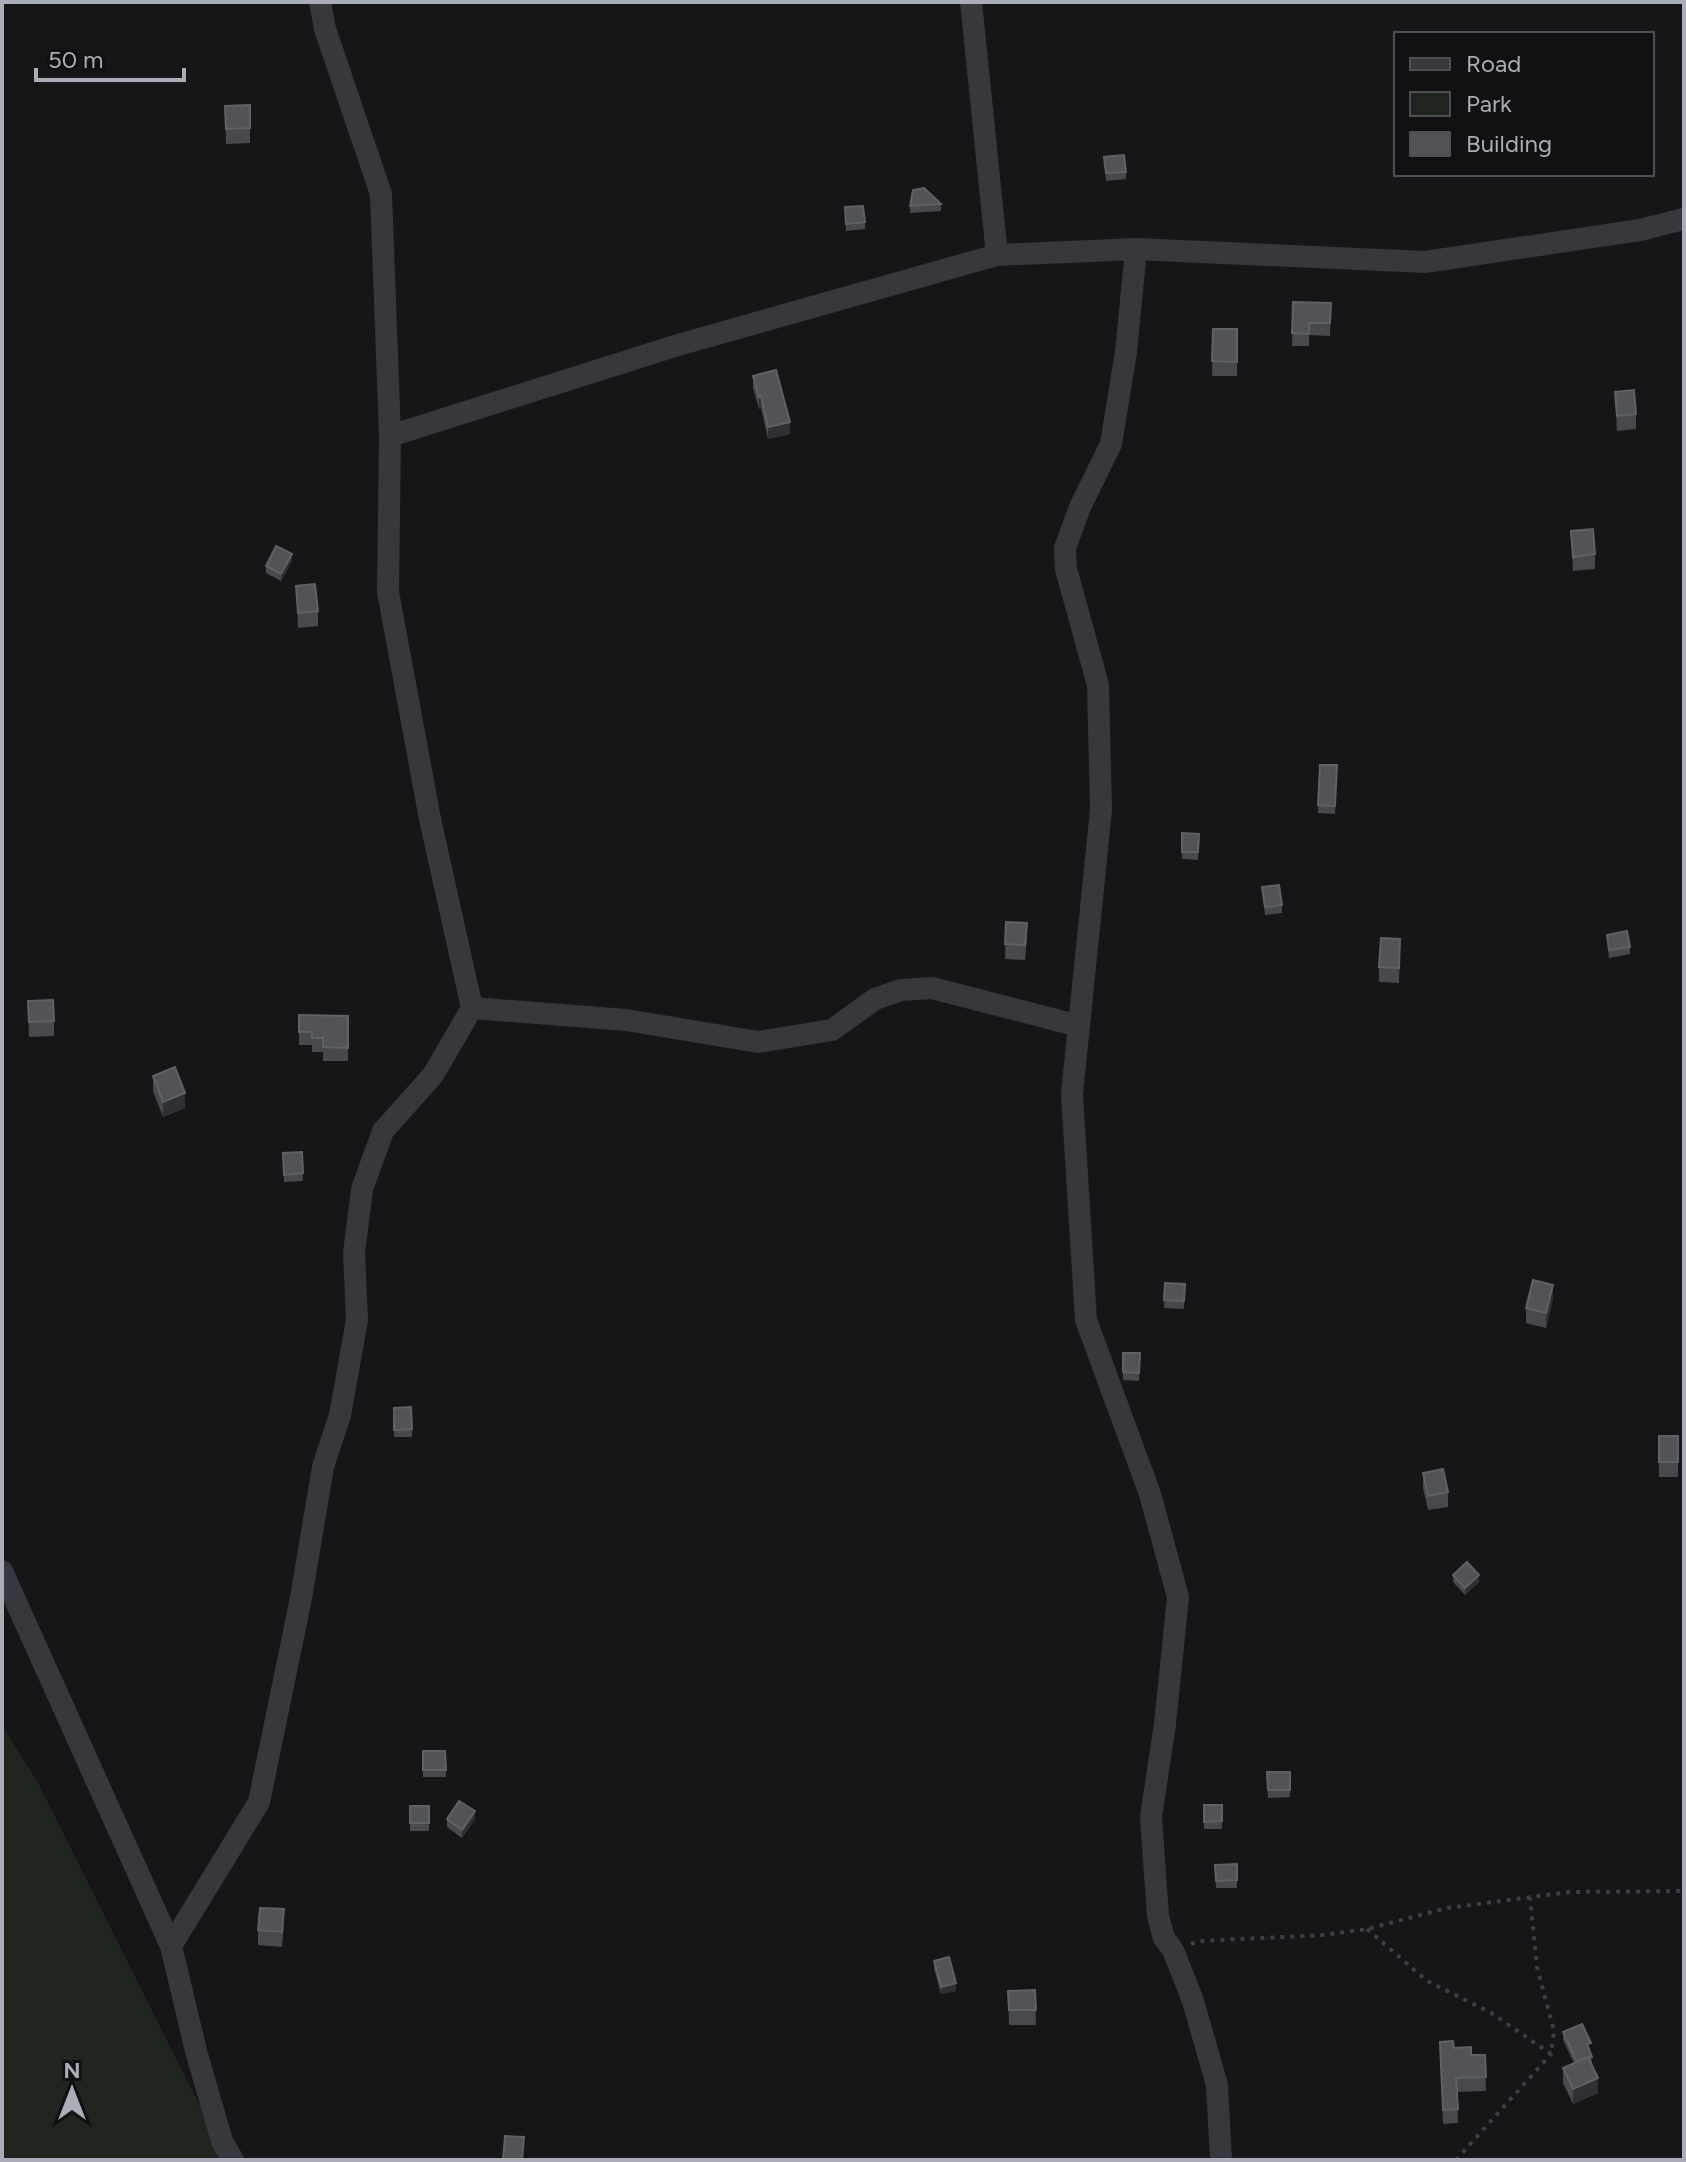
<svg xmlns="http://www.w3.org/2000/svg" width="1686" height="2162" font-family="Figtree,sans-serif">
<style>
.green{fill:#1e261f}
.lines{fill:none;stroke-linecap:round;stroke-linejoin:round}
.path{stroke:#3d3f44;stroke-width:4;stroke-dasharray:4 6;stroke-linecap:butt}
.minor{stroke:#37383d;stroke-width:22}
.wall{fill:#47494d}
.shaded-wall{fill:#2f3033}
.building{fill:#525359;stroke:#5f6168;stroke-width:2}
</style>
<rect width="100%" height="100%" fill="#161618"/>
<polygon class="green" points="2,1726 37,1781 227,2160 2,2160"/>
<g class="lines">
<g class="path">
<polyline points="1367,1929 1427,1981 1490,2012 1551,2054 1554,2031 1537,1967 1530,1898"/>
<polyline points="1191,1944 1199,1941 1324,1935 1367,1929 1447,1908 1570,1892 1684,1891"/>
<polyline points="1456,2160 1551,2054"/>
</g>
<g class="minor">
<polyline points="320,2 325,29 381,194 390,436 678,345 997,255"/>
<polyline points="971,2 997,255 1136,249 1126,352 1111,444 1080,507 1065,548 1066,569 1098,685 1101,810 1072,1094 1086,1320 1150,1494 1178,1597 1165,1724 1151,1817 1158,1916 1164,1938 1173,1950 1193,2001 1217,2085 1221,2160"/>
<polyline points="1136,249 1425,262 1640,230 1684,219"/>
<polyline points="472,1008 626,1020 758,1042 832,1030 875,999 901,990 932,988 1079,1026"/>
<polyline points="2,1571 171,1946 196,2051 222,2141 233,2160"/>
<polyline points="171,1946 259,1802 301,1598 323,1467 340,1415 357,1320 354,1253 362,1189 383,1131 433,1075 472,1008 430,819 388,592 390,436"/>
</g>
</g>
<g class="wall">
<polygon points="250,105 250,143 226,144 225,106"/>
<polygon points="1104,157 1126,172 1126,179 1106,181"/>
<polygon points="941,204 941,211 910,213 910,206"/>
<polygon points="845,207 865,222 865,229 846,231"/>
<polygon points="1293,302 1331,303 1330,336 1309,335 1309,346 1292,346"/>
<polygon points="1213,329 1237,329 1237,376 1212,376"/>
<polygon points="753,376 790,434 768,439 761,408 759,409 753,388"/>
<polygon points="1615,392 1636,414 1636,429 1617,431"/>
<polygon points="1571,531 1595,554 1595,569 1573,571"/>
<polygon points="292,561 281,581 266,573 266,566"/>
<polygon points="296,586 318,611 318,626 298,628"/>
<polygon points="1320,765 1337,765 1335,814 1318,813"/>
<polygon points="1182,833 1199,834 1198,860 1182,859"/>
<polygon points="1262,887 1282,905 1282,913 1265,915"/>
<polygon points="1006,922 1027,938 1025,960 1005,959"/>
<polygon points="1607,935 1630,947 1630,954 1609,958"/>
<polygon points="1400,939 1399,983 1379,982 1379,967"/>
<polygon points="28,1001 54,1021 54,1036 29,1037"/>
<polygon points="299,1015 348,1016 348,1061 323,1061 323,1052 312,1052 312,1045 299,1045"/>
<polygon points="153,1076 185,1108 163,1117 153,1091"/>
<polygon points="302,1152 303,1181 284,1182 283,1153"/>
<polygon points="1165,1283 1185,1284 1184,1309 1164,1308"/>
<polygon points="1553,1299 1546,1328 1526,1323 1526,1308"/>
<polygon points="1123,1353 1140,1353 1139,1381 1123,1380"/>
<polygon points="411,1407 412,1437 394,1437 394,1408"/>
<rect x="1659" y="1436" width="19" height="41"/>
<polygon points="1423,1473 1448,1492 1448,1507 1428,1510 1423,1488"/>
<polygon points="1453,1575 1479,1582 1465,1595 1453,1582"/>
<polygon points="423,1751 445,1751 446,1777 423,1777"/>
<polygon points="1267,1772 1290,1772 1290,1797 1268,1798"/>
<rect x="1204" y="1805" width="18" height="24"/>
<rect x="410" y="1806" width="19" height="25"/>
<polygon points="447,1819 475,1819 462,1838 447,1827"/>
<polygon points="1237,1864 1237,1888 1216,1888 1215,1865"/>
<polygon points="284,1924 282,1947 258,1945 258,1930"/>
<polygon points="934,1961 956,1991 941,1994 934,1968"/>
<polygon points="1035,1990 1036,2025 1009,2025 1008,1991"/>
<polygon points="1563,2032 1591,2050 1590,2051 1592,2064 1598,2093 1573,2104 1563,2083 1563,2068 1574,2063 1563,2040"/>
<polygon points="1440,2042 1471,2055 1485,2055 1486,2091 1457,2092 1458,2123 1443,2124"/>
</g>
<g class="shaded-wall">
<polygon points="761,396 761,408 759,409 759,397"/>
<polygon points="790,422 790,434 768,439 768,427"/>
<polygon points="292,554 292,561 281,581 281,574"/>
<polygon points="185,1093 185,1108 163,1117 163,1102"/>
<polygon points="1553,1285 1553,1299 1546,1328 1546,1313"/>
<polygon points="1479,1575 1479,1582 1465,1595 1465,1588"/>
<polygon points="475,1811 475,1819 462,1838 462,1830"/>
<polygon points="956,1983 956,1991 941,1994 941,1987"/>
<polygon points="1598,2078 1598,2093 1573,2104 1573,2089"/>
</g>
<g class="building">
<polygon points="250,105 250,128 226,129 225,106"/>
<polygon points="1124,155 1126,172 1106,173 1104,157"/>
<polygon points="924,188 941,204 910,206 913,190"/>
<polygon points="863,206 865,222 846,224 845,207"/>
<polygon points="1293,302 1331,303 1330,323 1309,323 1309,334 1292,333"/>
<polygon points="1213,329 1237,329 1237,362 1212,361"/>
<polygon points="776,370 790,422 768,427 761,396 759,397 753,376"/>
<polygon points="1634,390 1636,414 1617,416 1615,392"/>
<polygon points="1593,529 1595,554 1573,557 1571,531"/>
<polygon points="276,546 292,554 281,574 266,566"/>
<polygon points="315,584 318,611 298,613 296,586"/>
<polygon points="1320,765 1337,765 1335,806 1318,805"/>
<polygon points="1182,833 1199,834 1198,852 1182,852"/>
<polygon points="1279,885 1282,905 1265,907 1262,887"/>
<polygon points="1006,922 1027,923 1025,945 1005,944"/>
<polygon points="1627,931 1630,947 1609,950 1607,935"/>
<polygon points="1381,938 1400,939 1399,968 1379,967"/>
<polygon points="53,1000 54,1021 29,1022 28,1001"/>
<polygon points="299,1015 348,1016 348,1048 323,1047 323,1038 312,1038 312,1032 299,1032"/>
<polygon points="175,1067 185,1093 163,1102 153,1076"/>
<polygon points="302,1152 303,1173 284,1175 283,1153"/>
<polygon points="1533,1280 1553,1285 1546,1313 1526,1308"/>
<polygon points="1165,1283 1185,1284 1184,1301 1164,1300"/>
<polygon points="1123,1353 1140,1353 1139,1373 1123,1372"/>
<polygon points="411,1407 412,1429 394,1430 394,1408"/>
<rect x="1659" y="1436" width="19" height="26"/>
<polygon points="1443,1469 1448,1492 1428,1496 1423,1473"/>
<polygon points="1467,1562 1479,1575 1465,1588 1453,1575"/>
<polygon points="423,1751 445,1751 446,1770 423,1770"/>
<polygon points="1267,1772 1290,1772 1290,1790 1268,1790"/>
<polygon points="459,1801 475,1811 462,1830 447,1819"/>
<polygon points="1204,1805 1222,1805 1222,1821 1204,1822"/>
<rect x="410" y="1806" width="19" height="17"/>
<polygon points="1237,1864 1237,1880 1216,1881 1215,1865"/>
<polygon points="260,1908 284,1909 282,1932 258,1930"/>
<polygon points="949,1957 956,1983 941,1987 934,1961"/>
<polygon points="1035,1990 1036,2010 1009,2010 1008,1991"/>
<polygon points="1582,2024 1591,2043 1587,2044 1592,2057 1589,2058 1588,2057 1577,2062 1563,2032"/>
<polygon points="1453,2041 1454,2048 1471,2047 1471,2055 1485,2055 1486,2077 1456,2078 1458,2109 1443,2110 1440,2042"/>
<polygon points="1588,2057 1598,2078 1573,2089 1563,2068"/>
<polygon points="505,2136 524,2137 522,2160 503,2160"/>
</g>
<rect width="1686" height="2162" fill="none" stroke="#a8adb8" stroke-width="8"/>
<rect x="1394" y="32" width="260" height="144" fill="#111113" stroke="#4d4f55" stroke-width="2"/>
<rect x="1410" y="58" width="40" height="12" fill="#37383d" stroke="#4d4f55" stroke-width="2"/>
<text x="1466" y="72" font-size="24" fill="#a8adb8">Road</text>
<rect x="1410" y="92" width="40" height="24" fill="#1e261f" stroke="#4d4f55" stroke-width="2"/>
<text x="1466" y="112" font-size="24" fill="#a8adb8">Park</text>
<rect x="1410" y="132" width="40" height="24" fill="#525359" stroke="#4d4f55" stroke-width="2"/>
<text x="1466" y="152" font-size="24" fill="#a8adb8">Building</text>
<g transform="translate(72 2090)" stroke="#111113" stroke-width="6" paint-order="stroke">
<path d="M0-6L14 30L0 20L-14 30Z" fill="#a8adb8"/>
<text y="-12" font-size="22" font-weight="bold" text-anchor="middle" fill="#a8adb8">N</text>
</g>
<path d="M36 68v12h148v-12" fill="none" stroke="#a8adb8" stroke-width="4"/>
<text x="48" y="68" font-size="24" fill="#a8adb8" stroke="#111113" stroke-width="6" paint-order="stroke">50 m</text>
</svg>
